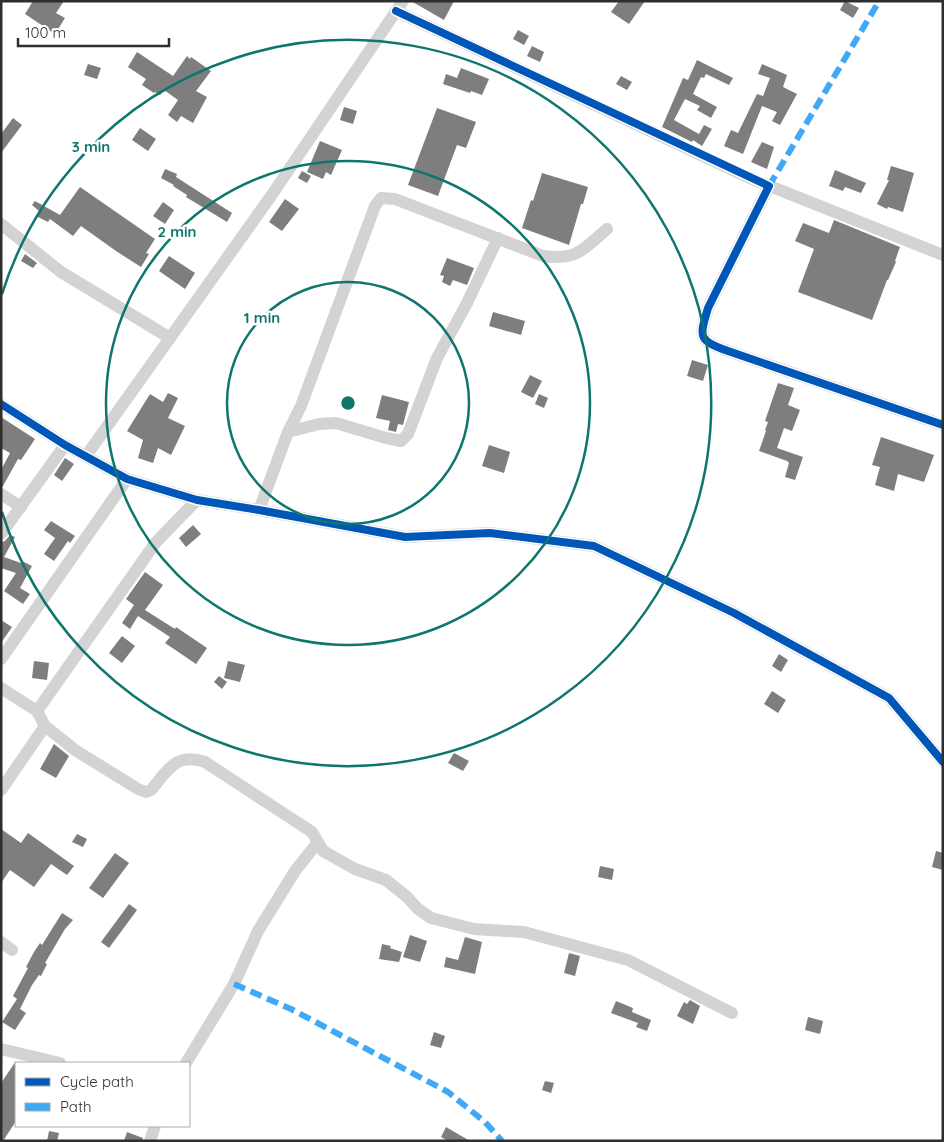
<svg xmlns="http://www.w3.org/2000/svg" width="944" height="1142" font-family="Quicksand,sans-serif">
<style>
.building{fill:#7e7e7e}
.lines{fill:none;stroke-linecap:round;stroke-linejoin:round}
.minor{stroke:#d3d3d3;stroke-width:12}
.quiet{stroke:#3fa9f5;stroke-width:6;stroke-dasharray:12 6;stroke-linecap:butt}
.cycleway-casing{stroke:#fff;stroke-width:11}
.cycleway{stroke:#0057b8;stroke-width:8}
.ring{fill:none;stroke:#0f766e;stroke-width:2.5}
.centre{fill:#0f766e;stroke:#fff;stroke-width:2.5}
.ring-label{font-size:15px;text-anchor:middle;font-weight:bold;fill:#0f766e;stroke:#fff;stroke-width:5;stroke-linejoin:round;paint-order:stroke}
</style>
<rect width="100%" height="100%" fill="#fff"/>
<g class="building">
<polygon points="33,1 64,1 56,13 65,18 55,34 25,14"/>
<polygon points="411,1 454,1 444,20"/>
<polygon points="619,1 645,1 629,24 611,12"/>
<polygon points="845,1 859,8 853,18 840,10"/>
<polygon points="518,30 529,36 524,45 513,39"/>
<polygon points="532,46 544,52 540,62 527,56"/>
<polygon points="137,52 173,76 187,56 190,59 191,57 211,71 196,91 207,97 193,123 181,116 177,122 168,115 178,100 164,90 160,95 155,92 154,93 142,85 146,79 128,67"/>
<polygon points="697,60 733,78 729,85 706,74 704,78 701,77 693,94 717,107 711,118 697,110 700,106 685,99 674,120 699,134 704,125 712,129 702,146 693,140 692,142 662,127 683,78 688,80"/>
<polygon points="88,64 101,68 97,79 84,75"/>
<polygon points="762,64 787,75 783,87 797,94 780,125 772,121 777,112 762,106 743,154 724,146 731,130 738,133 757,94 763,96 770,78 758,74"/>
<polygon points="461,68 489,79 482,95 471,91 470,93 443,84 446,74 457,78"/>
<polygon points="621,76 632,82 627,90 616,84"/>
<polygon points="344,107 357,111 353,124 340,120"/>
<polygon points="437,108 476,122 466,148 457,145 438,196 408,185"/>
<polygon points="13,118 22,125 1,153 1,134"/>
<polygon points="140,128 156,139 148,151 132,140"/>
<polygon points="320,141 342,150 331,175 326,172 323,179 307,172"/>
<polygon points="762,142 774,147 767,169 751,162"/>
<polygon points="891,166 914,173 903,212 888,207 887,209 877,204 889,180 887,180"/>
<polygon points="165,169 177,174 176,177 232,213 227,222 186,197 187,195 173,186 174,185 161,178"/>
<polygon points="835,170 866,183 861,193 845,187 843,191 829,186"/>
<polygon points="302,171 311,176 307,183 298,178"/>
<polygon points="542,173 588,187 583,204 581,204 569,245 522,228 531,200 533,201"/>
<polygon points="80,187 155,239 146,253 149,254 141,267 116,251 81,226 73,236 50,219 48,222 36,216 39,211 32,205 35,201 60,215"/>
<polygon points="285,199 299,209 282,231 269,222"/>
<polygon points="163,202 174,210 165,224 153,216"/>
<polygon points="834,220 900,247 895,261 896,262 888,280 887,280 872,320 798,292 814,249 795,241 803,223 829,233"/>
<polygon points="25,254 37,263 33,268 21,261"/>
<polygon points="169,256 195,273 185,289 159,271"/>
<polygon points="447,258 474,268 467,285 453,280 450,286 442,282 444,276 440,275"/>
<polygon points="493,312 525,321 521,335 489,326"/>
<polygon points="692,360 708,365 703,381 687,376"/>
<polygon points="530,375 542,381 533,398 521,392"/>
<polygon points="778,383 794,388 788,405 800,410 792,431 784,428 777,448 803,457 795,480 785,477 789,463 787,461 759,451 766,431 765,430 768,422 765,421"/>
<polygon points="168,393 178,398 168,418 185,426 171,455 158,448 153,463 138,458 143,440 127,431 150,394 163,402"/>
<polygon points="539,394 548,398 544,408 535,404"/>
<polygon points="382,395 409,402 403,425 398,424 396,432 388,430 390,421 376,418"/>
<polygon points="1,417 35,439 21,460 18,459 3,486 1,486 1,470 10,453 1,448"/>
<polygon points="881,437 934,455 924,482 898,474 894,491 875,485 880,467 872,465"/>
<polygon points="489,445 510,452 504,473 482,466"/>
<polygon points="65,458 74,464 62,481 54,475"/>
<polygon points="51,521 75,536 70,543 68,541 54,561 44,554 55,538 44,530"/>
<polygon points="193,525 201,534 186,547 179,538"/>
<polygon points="10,535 15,537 4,557 21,563 22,561 32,566 20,588 30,594 23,604 4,591 16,573 1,568 1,542 5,541"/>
<polygon points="145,572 163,585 145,610 175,629 176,627 207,648 196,664 165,643 170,637 138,616 130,629 122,623 134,605 126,599"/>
<polygon points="1,620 12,627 1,643"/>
<polygon points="122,636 135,646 122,663 109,653"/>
<polygon points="779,654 788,660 781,672 772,666"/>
<polygon points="34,661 49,663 47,680 32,678"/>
<polygon points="228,661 245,665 240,682 224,678"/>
<polygon points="219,676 227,682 222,689 214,682"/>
<polygon points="772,691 786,700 778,713 764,704"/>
<polygon points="54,744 69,756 56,778 40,769"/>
<polygon points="454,753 469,761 463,771 448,763"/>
<polygon points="1,829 21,843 28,833 74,866 67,875 51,864 34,887 10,870 1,883"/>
<polygon points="77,834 87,839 83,847 72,842"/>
<polygon points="936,851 943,853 943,870 932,867"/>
<polygon points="115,853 129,863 103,898 89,888"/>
<polygon points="600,866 614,869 612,880 598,877"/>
<polygon points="129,904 137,910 109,948 101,942"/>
<polygon points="62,913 73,920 65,929 45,963 47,964 41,976 39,975 32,985 20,1009 26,1013 15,1030 2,1022 17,999 13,996 28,968 26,967 34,952 40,943 42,945"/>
<polygon points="410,935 427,941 420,962 403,957"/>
<polygon points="465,937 482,942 475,974 444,967 446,957 458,960"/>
<polygon points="382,944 391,946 390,948 402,952 399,962 379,959"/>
<polygon points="569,953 580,956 575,976 564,973"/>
<polygon points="690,1000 700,1006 693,1024 677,1016 684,1002 687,1004"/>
<polygon points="616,1001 633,1008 632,1012 651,1020 647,1031 636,1027 638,1023 611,1013"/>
<polygon points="808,1017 823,1021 820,1034 805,1030"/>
<polygon points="434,1032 445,1036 441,1048 430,1045"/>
<polygon points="16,1061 16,1121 3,1141 1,1141 1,1083"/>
<polygon points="545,1081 554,1083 551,1093 542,1090"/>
<polygon points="446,1127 470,1141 448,1141 441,1137"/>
<polygon points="49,1131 59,1133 57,1141 47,1141"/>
<polygon points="127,1132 143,1138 142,1141 124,1141"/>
</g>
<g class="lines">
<g class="minor">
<polyline points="396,11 752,179 943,255"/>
<path d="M769,186L708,308C699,338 698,340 728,351L943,425"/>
<polyline points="1,224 61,272 170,338"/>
<polyline points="1,404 65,445 127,479 197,500 259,510 405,537 490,533 594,546 734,613 889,698 943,762"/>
<polyline points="288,432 319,424 336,423 386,438 401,441 408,434 437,358 467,303 498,238"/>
<polyline points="86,456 271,196 403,1"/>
<polyline points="1,494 21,507"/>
<path d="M259,510L288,432L301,406L375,206L381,198L395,199L543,256C576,261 583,250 607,229"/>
<polyline points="1,534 65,445"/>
<polyline points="1,659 127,479"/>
<path d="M1,688L37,711L45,726L75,750L138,789L146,792L151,790C168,770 176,752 205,762L312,832L323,851L355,869L386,880L407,897L418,909L431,918L474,929L524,932L628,960L732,1013"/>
<polyline points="37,711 156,542 197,500"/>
<polyline points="1,790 45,726"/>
<polyline points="1,942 12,950"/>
<polyline points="1,1049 60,1063"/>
<polyline points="186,1063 234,984 258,931 295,871 318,842"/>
<polyline points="150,1141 155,1126"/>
</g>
<g class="quiet">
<polyline points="769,186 878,3 877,1"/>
<polyline points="234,984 291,1009 448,1092 485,1122 502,1141"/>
</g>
<defs>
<g id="cycleway">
<path d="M396,11L769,186L708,308C699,338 698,340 728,351L943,425"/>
<polyline points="1,404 65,445 127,479 197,500 259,510 405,537 490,533 594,546 734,613 889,698 943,762"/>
</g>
</defs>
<use href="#cycleway" class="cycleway-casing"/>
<use href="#cycleway" class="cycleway"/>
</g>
<g class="ring">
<circle cx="348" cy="403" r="121"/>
<circle cx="348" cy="403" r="242"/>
<path d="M2 294A363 363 0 1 1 2 512"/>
</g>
<circle cx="348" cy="403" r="8" class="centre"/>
<g class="ring-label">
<text x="91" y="152">3 min</text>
<text x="177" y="237">2 min</text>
<text x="262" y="323">1 min</text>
</g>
<rect width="944" height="1142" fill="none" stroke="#2e2e2e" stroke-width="5"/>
<rect x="15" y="1062" width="175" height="65" fill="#ffffff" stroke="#ababab"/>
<rect x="25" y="1078" width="25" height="8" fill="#0057b8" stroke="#ababab"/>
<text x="60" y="1087" font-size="15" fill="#2e2e2e">Cycle path</text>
<rect x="25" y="1103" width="25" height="8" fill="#3fa9f5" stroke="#ababab"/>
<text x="60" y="1112" font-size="15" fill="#2e2e2e">Path</text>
<path d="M18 38v8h151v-8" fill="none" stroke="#2e2e2e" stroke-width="2.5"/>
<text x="25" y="38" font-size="15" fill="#2e2e2e" stroke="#ffffff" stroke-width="4" paint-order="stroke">100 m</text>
</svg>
